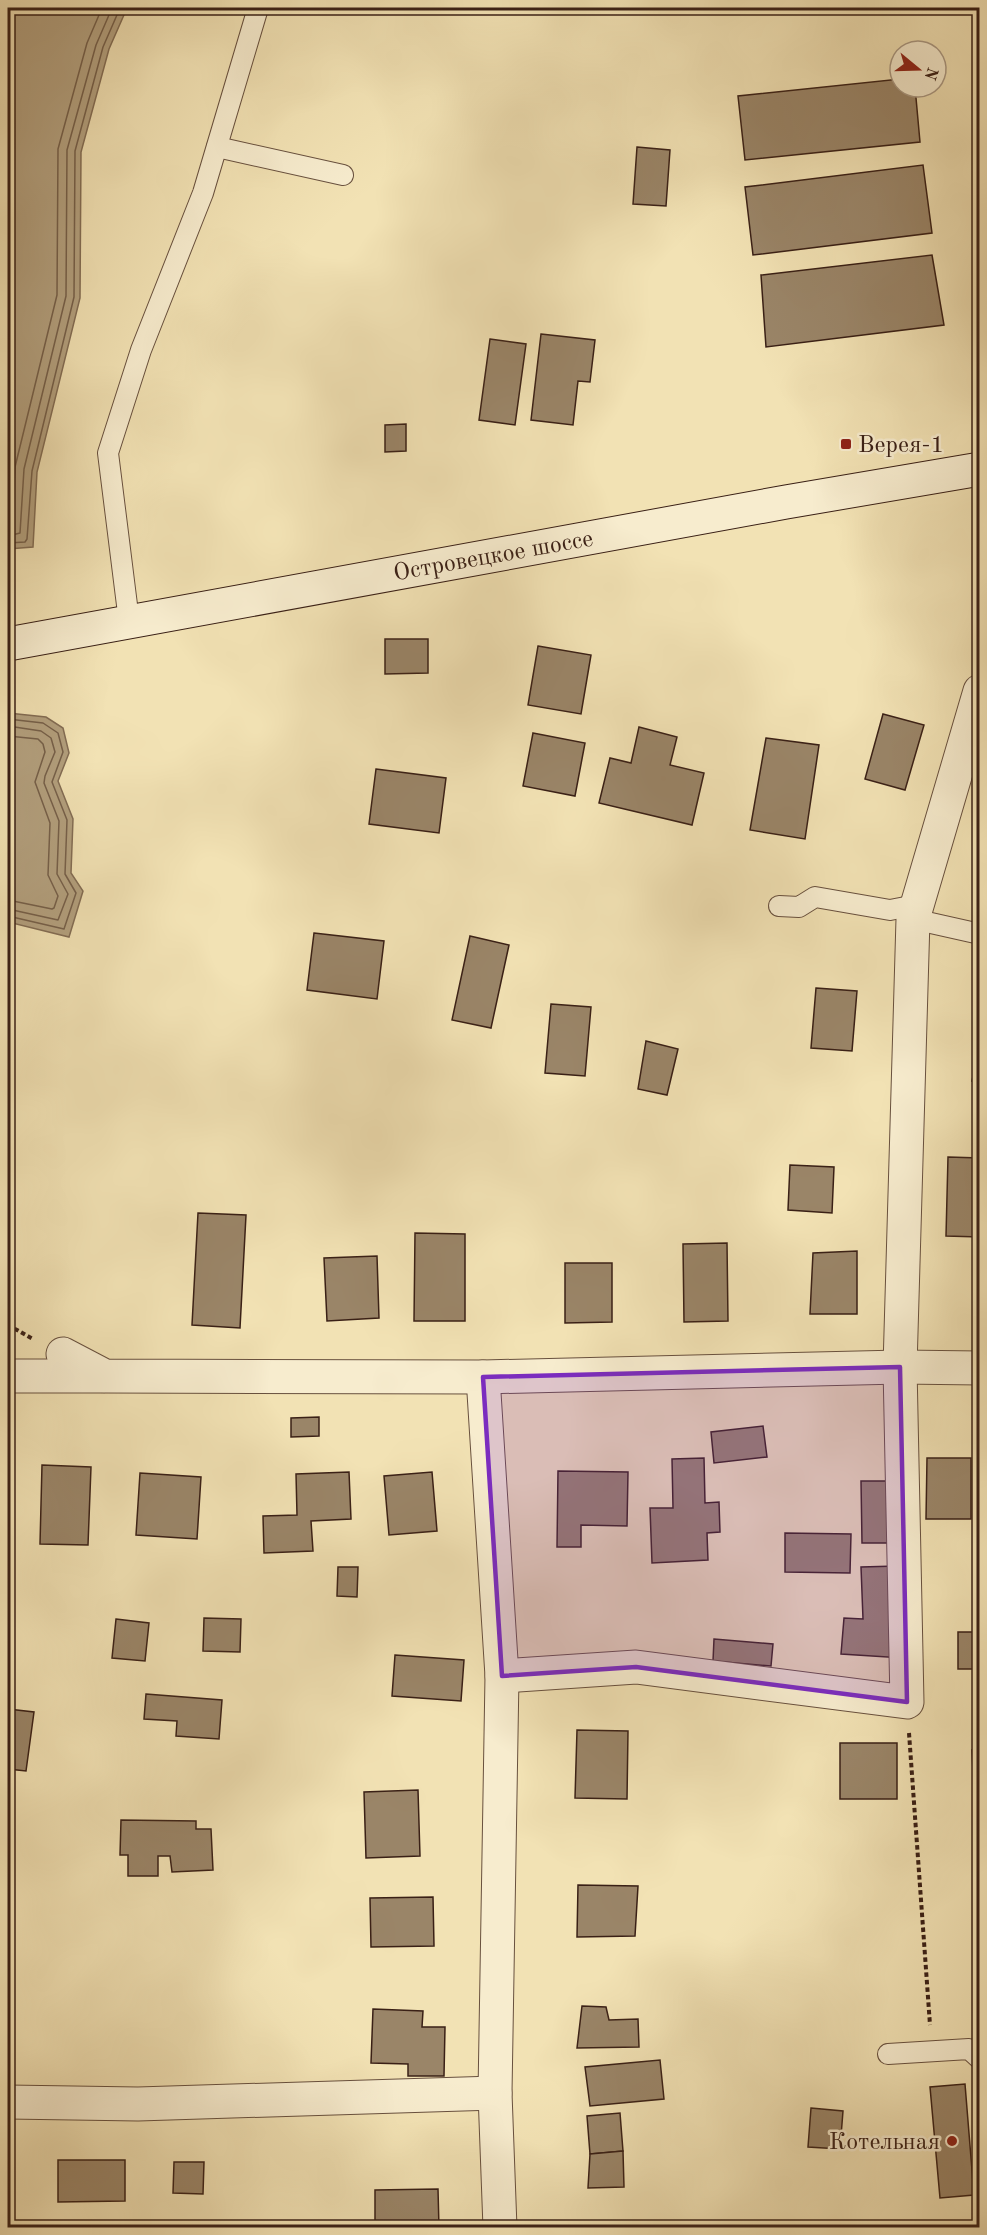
<svg xmlns="http://www.w3.org/2000/svg" width="987" height="2235" font-family="'Old Standard TT',serif">
<style>
.water{fill:#b3a07e;stroke:#836d54;stroke-width:1.5}
.lines{fill:none;stroke-linecap:round;stroke-linejoin:round}
.shore{stroke:#76604a;stroke-width:1.5}
.building{fill:#9a8568;stroke:#3a2016;stroke-width:1.5}
.lane-casing{stroke:#68503e;stroke-width:22}
.street-casing{stroke:#68503e;stroke-width:35}
.secondary-casing{stroke:#3a2016;stroke-width:35}
.path{stroke:#3a2016;stroke-width:4;stroke-dasharray:4.5 3;stroke-linecap:butt}
.lane{stroke:#f7ecce;stroke-width:20}
.street{stroke:#f7ecce;stroke-width:33}
.secondary{stroke:#f7ecce;stroke-width:33}
.marked{fill:#7b2cbf;fill-opacity:0.2;stroke:#7b2cbf;stroke-width:4.5;stroke-linejoin:round}
.poi-dot{fill:#8f2418;stroke:#f7ecce;stroke-width:2}
.labels{text-anchor:middle;stroke-width:5;stroke-linejoin:round;paint-order:stroke}
.poi-label{font-size:24px;fill:#3a2016;stroke:#f7ecce;text-anchor:start}
.street-label{font-size:24px;fill:#3a2016;stroke:#f7ecce}
</style>
<rect width="100%" height="100%" fill="#f2e2b4"/>
<filter id="stains"><feTurbulence type="fractalNoise" baseFrequency=".00333" numOctaves="4"/><feColorMatrix values="0 0 0 0 .2 0 0 0 0 .09 0 0 0 0 .02 0 0 0 .5 -.17"/></filter>
<radialGradient id="worn" r=".72"><stop offset=".6" stop-color="#630" stop-opacity="0"/><stop offset="1" stop-color="#630" stop-opacity=".3"/></radialGradient>
<g class="water">
<polygon points="11,8 127,8 109,49 81,152 80,298 37,472 33,547 8,549 8,17"/>
<polygon points="8,713 46,717 63,728 69,753 58,781 73,819 71,873 83,891 69,937 8,922"/>
</g>
<g class="lines">
<g class="shore">
<polyline points="8,527 12,524 15,467 57,295 58,149 87,43 102,8"/>
<polyline points="8,536 20,533 24,469 66,296 67,150 96,45 112,8"/>
<polyline points="8,543 25,542 27,539 32,471 74,297 75,151 103,47 120,8"/>
<polyline points="8,719 43,723 58,733 63,752 52,782 67,820 65,874 76,893 64,929 8,916"/>
<polyline points="8,726 41,731 51,738 55,752 45,776 44,783 59,821 57,874 68,894 58,920 8,909"/>
<polyline points="8,736 38,739 43,744 45,752 35,782 50,823 48,875 58,896 54,908 52,909 8,900"/>
</g>
</g>
<g class="building">
<polygon points="900,79 900,87 915,87 920,142 745,160 738,96"/>
<polygon points="637,147 670,150 666,206 633,204"/>
<polygon points="923,165 932,233 753,255 745,187"/>
<polygon points="932,255 944,325 766,347 761,275"/>
<polygon points="541,334 595,340 590,382 578,381 573,425 531,420"/>
<polygon points="490,339 526,344 515,425 479,420"/>
<polygon points="406,424 406,451 385,452 385,425"/>
<polygon points="385,639 428,639 428,673 385,674"/>
<polygon points="538,646 591,655 581,714 528,705"/>
<polygon points="883,714 924,725 905,790 865,779"/>
<polygon points="639,727 677,737 670,765 704,773 692,825 599,803 610,758 631,763"/>
<polygon points="533,733 585,743 575,796 523,786"/>
<polygon points="766,738 819,745 805,839 750,830"/>
<polygon points="376,769 446,778 439,833 369,824"/>
<polygon points="314,933 384,941 377,999 307,990"/>
<polygon points="470,936 509,945 491,1028 452,1020"/>
<polygon points="816,988 857,991 852,1051 811,1048"/>
<polygon points="551,1004 591,1007 585,1076 545,1073"/>
<polygon points="980,1040 980,1082 972,1081"/>
<polygon points="646,1041 678,1049 667,1095 638,1089"/>
<polygon points="948,1157 980,1158 980,1237 946,1236"/>
<polygon points="790,1165 834,1167 832,1213 788,1210"/>
<polygon points="198,1213 246,1215 240,1328 192,1325"/>
<polygon points="415,1233 465,1234 465,1321 414,1321"/>
<polygon points="727,1243 728,1321 684,1322 683,1244"/>
<polygon points="857,1251 857,1314 810,1314 813,1253"/>
<polygon points="377,1256 379,1318 327,1321 324,1258"/>
<polygon points="565,1263 612,1263 612,1322 565,1323"/>
<polygon points="319,1417 319,1436 291,1437 291,1418"/>
<polygon points="763,1426 767,1457 714,1463 711,1432"/>
<polygon points="704,1458 705,1503 719,1502 720,1532 707,1533 708,1560 652,1563 650,1508 673,1508 672,1459"/>
<polygon points="927,1458 971,1458 971,1519 926,1519"/>
<polygon points="42,1465 91,1467 88,1545 40,1544"/>
<polygon points="558,1471 628,1472 627,1526 581,1525 581,1547 557,1547"/>
<polygon points="349,1472 351,1519 311,1521 313,1551 264,1553 263,1516 297,1515 296,1474"/>
<polygon points="432,1472 437,1531 389,1535 384,1476"/>
<polygon points="140,1473 201,1477 197,1539 136,1535"/>
<polygon points="861,1481 898,1481 898,1543 862,1543"/>
<polygon points="785,1533 851,1534 850,1573 785,1572"/>
<polygon points="897,1566 903,1658 841,1654 844,1618 863,1619 861,1567"/>
<polygon points="338,1567 358,1567 357,1597 337,1596"/>
<polygon points="204,1618 241,1619 240,1652 203,1651"/>
<polygon points="116,1619 149,1623 145,1661 112,1658"/>
<rect x="958" y="1632" width="22" height="37"/>
<polygon points="714,1639 773,1644 771,1666 713,1661"/>
<polygon points="395,1655 464,1660 461,1701 392,1696"/>
<polygon points="146,1694 222,1700 219,1739 176,1736 177,1721 144,1719"/>
<polygon points="8,1709 34,1712 26,1771 8,1769"/>
<polygon points="577,1730 628,1731 627,1799 575,1798"/>
<rect x="840" y="1743" width="57" height="56"/>
<polygon points="972,1750 980,1750 980,1835 976,1836"/>
<polygon points="418,1790 420,1856 366,1858 364,1792"/>
<polygon points="121,1820 196,1821 196,1829 211,1829 213,1870 172,1872 170,1856 158,1856 158,1876 128,1876 128,1855 120,1855"/>
<polygon points="578,1885 638,1886 635,1936 577,1937"/>
<polygon points="433,1897 434,1946 371,1947 370,1898"/>
<polygon points="976,1964 980,1964 980,2009 978,2009"/>
<polygon points="582,2006 606,2007 609,2020 638,2019 639,2047 577,2048"/>
<polygon points="373,2009 423,2011 422,2027 445,2027 444,2076 408,2076 408,2064 371,2063"/>
<polygon points="660,2060 664,2099 590,2106 585,2067"/>
<polygon points="965,2084 974,2195 940,2198 930,2087"/>
<polygon points="811,2108 843,2111 840,2149 808,2147"/>
<polygon points="620,2113 623,2151 590,2154 587,2116"/>
<polygon points="623,2151 624,2187 588,2188 590,2154"/>
<polygon points="58,2160 125,2160 125,2201 58,2202"/>
<polygon points="174,2162 204,2162 203,2194 173,2193"/>
<polygon points="438,2189 439,2228 375,2228 375,2190"/>
</g>
<g class="lines">
<defs>
<g id="lane">
<polyline points="217,147 343,175"/>
<polyline points="129,621 108,453 141,350 203,193 258,8"/>
<polyline points="779,906 799,907 815,897 890,910 916,905"/>
<polyline points="913,919 980,934"/>
<polyline points="888,2054 969,2049 980,2059"/>
</g>
<g id="street">
<polyline points="63,1354 105,1376 483,1377 900,1367 980,1368"/>
<polyline points="8,1376 101,1376"/>
<polyline points="483,1377 502,1676 495,2093 500,2228"/>
<polyline points="502,1676 636,1667 907,1702 900,1367 913,919 980,691"/>
<polyline points="8,2102 138,2104 495,2093"/>
</g>
<polyline id="secondary" points="8,644 786,502 980,469"/>
</defs>
<use href="#lane" class="lane-casing"/>
<use href="#street" class="street-casing"/>
<use href="#secondary" class="secondary-casing"/>
<g class="path">
<polyline points="8,1325 33,1339"/>
<polyline points="909,1733 930,2025"/>
</g>
<use href="#lane" class="lane"/>
<use href="#street" class="street"/>
<use href="#secondary" class="secondary"/>
</g>
<path class="marked" d="M900,1367L907,1702L636,1667L502,1676L483,1377Z"/>
<g class="poi-dot">
<rect x="840" y="438" width="12" height="12" rx="3"/>
<circle cx="952" cy="2141" r="6"/>
</g>
<g class="labels">
<g class="poi-label">
<text x="858" y="452">Верея-1</text>
<text x="940" y="2149" text-anchor="end">Котельная</text>
</g>
<g class="street-label">
<text transform="translate(493 555) rotate(-10)" y="8">Островецкое шоссе</text>
</g>
</g>
<rect width="987" height="2235" fill="none" stroke="#f2e2b4" stroke-width="30"/>
<rect x="9" y="9" width="969" height="2217" fill="none" stroke="#3a2016" stroke-width="3"/>
<rect x="15" y="15" width="957" height="2205" fill="none" stroke="#3a2016" stroke-width="1.5"/>
<g transform="translate(918 69) rotate(109)"><circle r="28" fill="#f7ecce" stroke="#ab9a84" stroke-width="1.5"/>
<path d="M0-4.5L10 22L0 15L-10 22Z" fill="#8f2418"/>
<text y="-9" font-size="16" font-weight="bold" text-anchor="middle" fill="#3a2016">N</text>
</g>
<rect width="100%" height="100%" filter="url(#stains)"/>
<rect width="100%" height="100%" fill="url(#worn)"/>
</svg>
